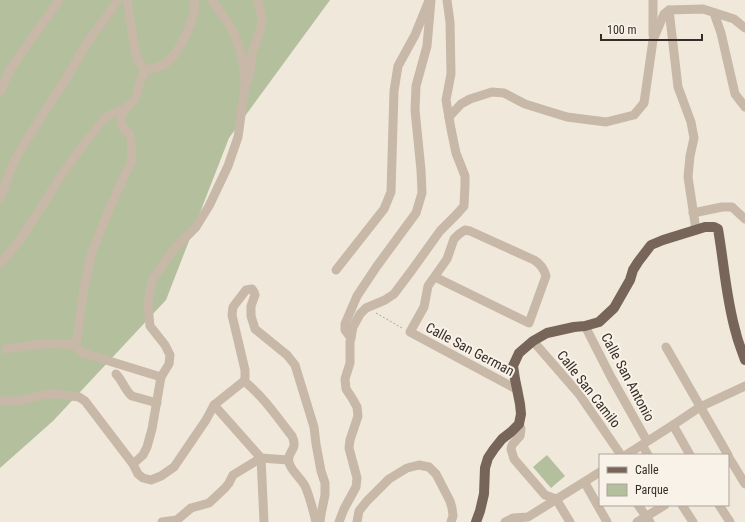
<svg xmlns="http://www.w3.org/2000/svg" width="745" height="522" font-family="'Roboto Condensed',sans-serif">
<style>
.green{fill:#b3bf9d}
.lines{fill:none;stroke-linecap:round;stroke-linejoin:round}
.path{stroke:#b4a293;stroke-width:1;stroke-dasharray:2 2;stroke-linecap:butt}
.minor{stroke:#c8b8a8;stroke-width:9}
.major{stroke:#77655a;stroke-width:10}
.labels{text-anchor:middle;stroke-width:4;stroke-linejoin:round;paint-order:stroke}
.street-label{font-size:14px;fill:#362d28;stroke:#f9f2e8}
</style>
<rect width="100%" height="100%" fill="#f1e8dc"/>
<g class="green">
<polygon points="0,0 330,0 229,138 166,300 53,421 0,468"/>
<polygon points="547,455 565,476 551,488 533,467"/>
</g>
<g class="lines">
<polyline class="path" points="376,313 402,328"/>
<g class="minor">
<path d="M127,0L134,44L138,61L146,70C153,69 160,68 166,63C179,53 198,16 194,0"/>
<polyline points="212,0 227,21 234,33 243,61 245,86 238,137 228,166 209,206 196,227 174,249 154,277 150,290 148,306 150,326 165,345 170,355 169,364 161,377 152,429 147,447 143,455 133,464 138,474 143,478 151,480 161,476 174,467 206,420 214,405 244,381 245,378 245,370 232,315 233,307 246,290 252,289 254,292 255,295 251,306 251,316 255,329 287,355 295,365 314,427 316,444 321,471 325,483 325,495 321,514 320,522"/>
<polyline points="653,0 653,35"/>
<polyline points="669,10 678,87 691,122 694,138 690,156 688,177 696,230"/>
<polyline points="714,13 721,33 735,94 745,107"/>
<polyline points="247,81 249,77 252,54 261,28 262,20 258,0"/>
<polyline points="0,92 2,88 9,71 59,0"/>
<polyline points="125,109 121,117 121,123 123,128 130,134 131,140 132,160 110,207 91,255 84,288 76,345 77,348 83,353 161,377"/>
<polyline points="449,117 461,104 470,99 492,92 504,93 525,104 567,117 606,122 634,115 644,103 653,40 664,14 669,10 703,9 734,19 745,28"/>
<polyline points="0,198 13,164 21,149 67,77 85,46 118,0"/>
<polyline points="693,213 722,207 732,207 745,219"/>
<path d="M0,263C25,239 43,202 63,173C76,154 90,136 104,119L113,113L125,109L135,99L142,76L146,70"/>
<polyline points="336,270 384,209 391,192 394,91 398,66 415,35 428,3"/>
<path d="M435,277L529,323L546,276C544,269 541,264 534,260L470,231L465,230L459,234L454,239L447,259L428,286L424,307L410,332L518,390"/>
<polyline points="585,326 611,377 647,441"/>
<polyline points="351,338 345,330 345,324 357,296 377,266 416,213 422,193 421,170 415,110 416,86 427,46 431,0"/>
<polyline points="533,341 579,394 621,455"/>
<polyline points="666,347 728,455"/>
<polyline points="6,349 40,344 56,344 76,345"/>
<path d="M116,374C123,381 125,391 132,396L157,403"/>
<path d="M244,381C263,396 277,417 292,436C299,451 286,451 289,462C290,470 301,478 305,486C310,497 313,510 316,522"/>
<polyline points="0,401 19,401 46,394 56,394 79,397 85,401 133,464"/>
<polyline points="214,405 261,458 264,522"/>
<polyline points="519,424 521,429 520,436 512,445 511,449 514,459 545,495 556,499 570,522"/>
<polyline points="673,425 690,455"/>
<polyline points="642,445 648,455"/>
<polyline points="626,455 673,425 700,407 745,386"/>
<polyline points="728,456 745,484"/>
<polyline points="585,483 607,522"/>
<polyline points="638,505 650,522"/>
<polyline points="682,505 693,522"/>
<polyline points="719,505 730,522"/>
<polyline points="162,522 177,520 191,508 209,503 225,488 229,483 233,475 261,458 288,460"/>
<polyline points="339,522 344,509 356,487 357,478 349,448 350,440 358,416 357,407 352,398 346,389 345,379 350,363 350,342 353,327 360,314 366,308 385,300 394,294 412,270 440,231 457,214 464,206 465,185 465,176 456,153 451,129 446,100 451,74 450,22 447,0"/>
<polyline points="357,522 359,511 367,501 389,479 407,468 419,465 429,467 436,474 450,501 452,508 453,516 451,522"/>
<polyline points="505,522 513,518 528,517 600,472"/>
<polyline points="637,522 665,505"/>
</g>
<path class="major" d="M476,522L480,511L484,494L485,468L488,458L494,449L502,439L511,432L519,424L521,414L520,404L515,379L513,366L519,353L533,341L547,333L574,327L585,326L599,322L614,308L630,280L633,270L638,262L651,245L663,240L705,227H714L718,229C724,263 726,299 736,333C738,342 742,351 745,360"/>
</g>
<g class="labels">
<g class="street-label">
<text transform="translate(470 349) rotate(28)" y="5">Calle San German</text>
<text transform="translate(628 377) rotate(62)" y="5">Calle San Antonio</text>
<text transform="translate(589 389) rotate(52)" y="5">Calle San Camilo</text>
</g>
</g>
<rect x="599" y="454" width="130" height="52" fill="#f9f2e8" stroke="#aba39b"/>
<rect x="607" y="467" width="20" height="6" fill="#77655a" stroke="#aba39b"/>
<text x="635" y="474" font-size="12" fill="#362d28">Calle</text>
<rect x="607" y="484" width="20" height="12" fill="#b3bf9d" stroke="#aba39b"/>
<text x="635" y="494" font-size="12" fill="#362d28">Parque</text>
<path d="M601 34v6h101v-6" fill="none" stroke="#362d28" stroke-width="2"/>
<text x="607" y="34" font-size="12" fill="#362d28" stroke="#f9f2e8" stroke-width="3" paint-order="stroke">100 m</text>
</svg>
